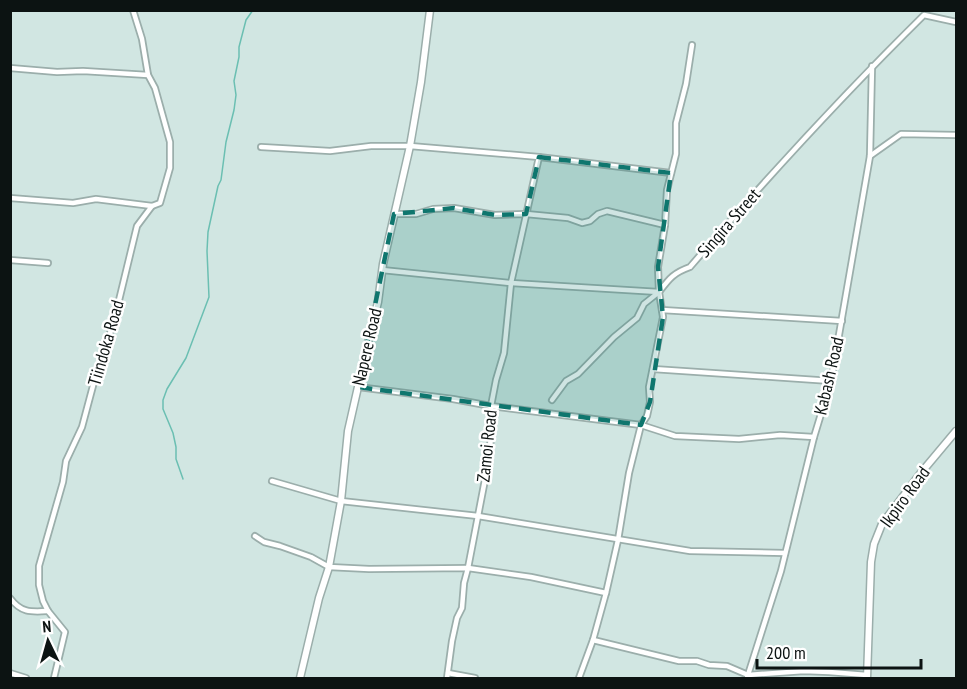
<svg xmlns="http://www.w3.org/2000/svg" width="967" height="689" font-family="'PT Sans Narrow',sans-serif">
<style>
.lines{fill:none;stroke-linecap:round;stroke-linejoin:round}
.stream{stroke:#6bbfb2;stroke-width:1.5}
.minor-casing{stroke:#9baeab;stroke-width:8}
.tertiary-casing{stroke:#9baeab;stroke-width:9}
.minor{stroke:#fff;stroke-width:4.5}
.tertiary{stroke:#fff;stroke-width:6}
.marked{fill:#0f766e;fill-opacity:0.2;stroke:#0f766e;stroke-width:4.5;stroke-dasharray:12 8;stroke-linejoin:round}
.labels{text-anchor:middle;stroke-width:5;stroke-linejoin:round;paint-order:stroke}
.street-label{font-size:18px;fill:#0c1312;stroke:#fff}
</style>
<rect width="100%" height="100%" fill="#d1e6e2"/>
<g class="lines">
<polyline class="stream" points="183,479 176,459 176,447 173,433 163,409 163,400 167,389 186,358 209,297 207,251 208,232 218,186 221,180 226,142 234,110 236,95 234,81 239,57 239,47 246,20 253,10"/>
<defs>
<g id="minor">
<polyline points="10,68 57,72 83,71 148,75"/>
<polyline points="261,147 330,151 371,146 410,146 539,157 511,283 504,353 496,380 491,406 491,437 488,464 468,568 464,583 462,608 457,618 452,641 447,678"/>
<polyline points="870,156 901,134 956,135"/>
<polyline points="539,157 671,173"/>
<polyline points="10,198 73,203 96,199 152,206"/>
<polyline points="394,214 416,214 433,209 454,208 495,215 526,214 568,218 582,223 590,221 598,214 607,211 665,225"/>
<polyline points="10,260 48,263"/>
<polyline points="382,270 511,283 659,292"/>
<polyline points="659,292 658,267 665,225 667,190 676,154 676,123 686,84 692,45"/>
<polyline points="662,310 842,321"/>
<polyline points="653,369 831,381"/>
<polyline points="358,387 453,399 491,406 641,425 675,436 739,439 780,435 814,437"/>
<polyline points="552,400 566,381 578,374 614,337 637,318 644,304 659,292"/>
<polyline points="272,481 341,501 478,516 690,551 785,553"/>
<polyline points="255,536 264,542 280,546 311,557 329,567 369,569 468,568 531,577 606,593"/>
<path d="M10,598C21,613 31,612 48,611"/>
<polyline points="593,640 679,661 697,661 709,665 727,666 748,675 804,671 829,672 867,675"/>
<polyline points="10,673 26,678"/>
<polyline points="448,673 475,678"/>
<polyline points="54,678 65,632 48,611 43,601 39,585 39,566 63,482 66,461 82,427 94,382 114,321 137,226 152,206 160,203 170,168 170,142 155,88 148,75 142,39 133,10"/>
<path d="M579,678L593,640L606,593L618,540L629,473L641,425L647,416L650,402L649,387L663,317L659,292C669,279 673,273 690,267C765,180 842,96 924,15L956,22"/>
<polyline points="747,678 781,571 814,437 831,381 870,156 872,66"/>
</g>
<g id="tertiary">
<polyline points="300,678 319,598 329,567 341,501 348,431 370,334 378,302 383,264 410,146 421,82 430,10"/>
<polyline points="867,678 871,562 874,544 882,524 920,474 956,431"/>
</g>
</defs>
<use href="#minor" class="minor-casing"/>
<use href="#tertiary" class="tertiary-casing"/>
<use href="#minor" class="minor"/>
<use href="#tertiary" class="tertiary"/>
</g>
<path class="marked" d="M539,157L671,173L658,267L663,317L650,402L641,425L358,387L394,214L454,208L495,215L526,214Z"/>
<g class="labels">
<g class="street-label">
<text transform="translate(729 223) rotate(-49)" y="6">Singira Street</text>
<text transform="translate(106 343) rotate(-74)" y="6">Tiindoka Road</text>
<text transform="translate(367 347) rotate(-77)" y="6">Napere Road</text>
<text transform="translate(829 376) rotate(-77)" y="6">Kabash Road</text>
<text transform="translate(487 446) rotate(-84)" y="6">Zamoi Road</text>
<text transform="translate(905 497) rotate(-54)" y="6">Ikpiro Road</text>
</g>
</g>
<rect width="967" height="689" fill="none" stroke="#0c1312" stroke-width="24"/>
<g transform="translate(48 641) rotate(355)" stroke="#ffffff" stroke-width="4.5" paint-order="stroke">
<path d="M0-4.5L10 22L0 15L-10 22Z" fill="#0c1312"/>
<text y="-9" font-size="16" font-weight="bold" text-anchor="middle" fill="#0c1312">N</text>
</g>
<path d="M757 659v9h164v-9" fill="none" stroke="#0c1312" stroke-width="3"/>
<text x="766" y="659" font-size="18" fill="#0c1312" stroke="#ffffff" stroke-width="4.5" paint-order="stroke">200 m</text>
</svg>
